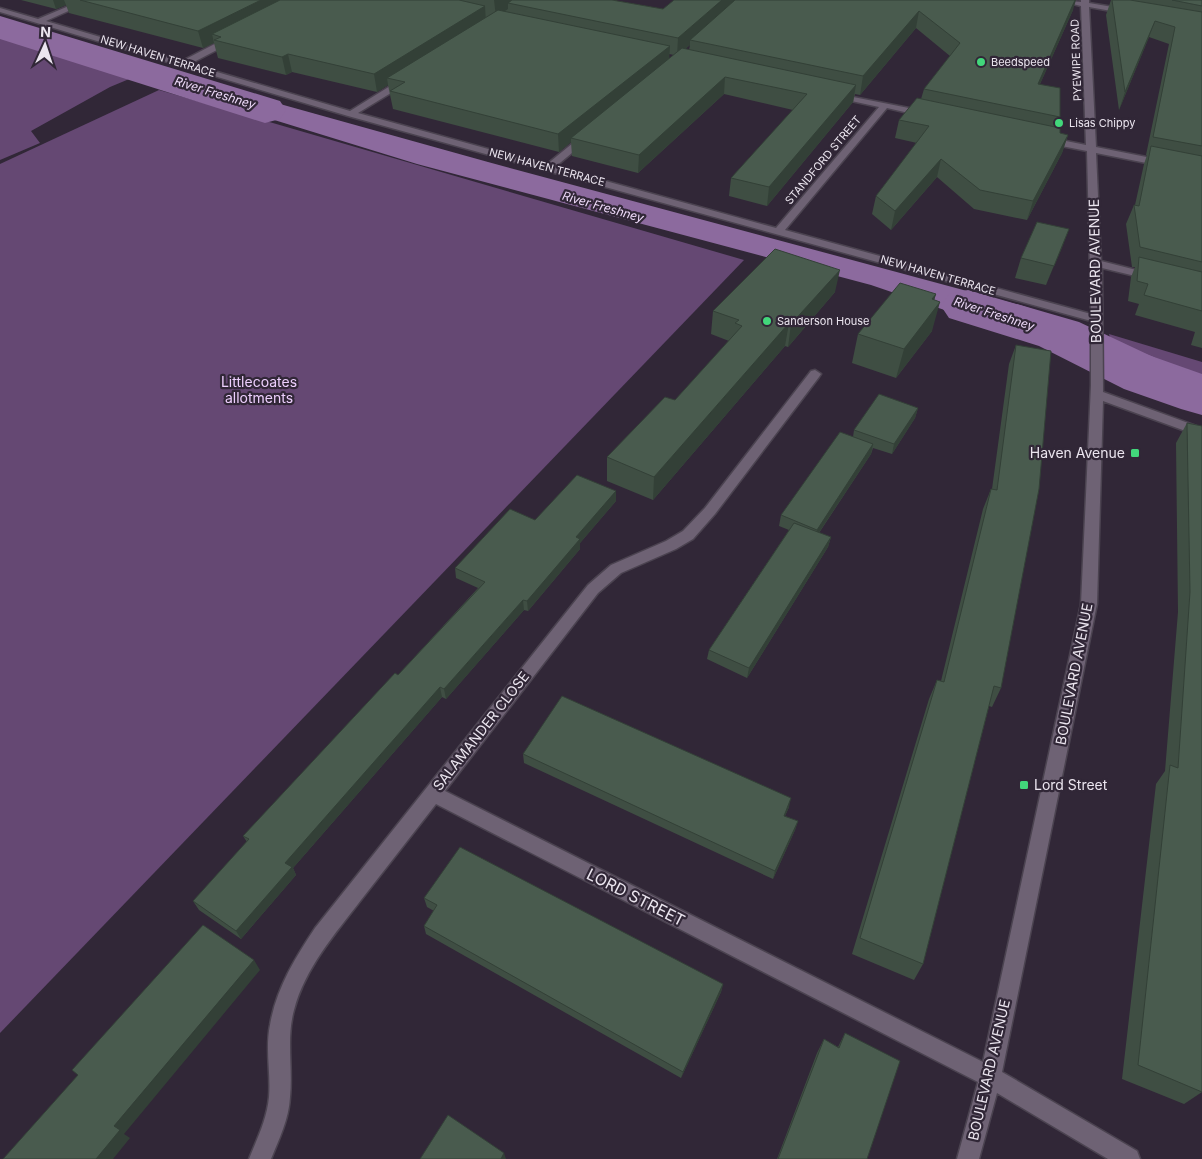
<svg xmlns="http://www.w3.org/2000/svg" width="1202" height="1159" font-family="Inter,sans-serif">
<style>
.green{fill:#654873}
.water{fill:#8c6a9e}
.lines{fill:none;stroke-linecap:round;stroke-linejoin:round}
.river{fill:#8c6a9e;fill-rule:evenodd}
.minor-casing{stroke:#4b4350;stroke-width:3}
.minor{fill:#6e6274;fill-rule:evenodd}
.wall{fill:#3f4e43;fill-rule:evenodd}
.shaded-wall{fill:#334037}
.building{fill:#495b4e;stroke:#334037}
.poi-dot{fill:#42d77b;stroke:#312737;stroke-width:2}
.labels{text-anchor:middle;stroke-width:4.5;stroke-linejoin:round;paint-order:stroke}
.far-street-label{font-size:11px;fill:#ebe5ef;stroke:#312737}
.far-poi-label{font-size:11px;fill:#ebe5ef;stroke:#312737;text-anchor:start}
.far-water-label{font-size:12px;font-style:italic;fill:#eedaf9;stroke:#312737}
.street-label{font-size:14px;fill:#ebe5ef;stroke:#312737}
.park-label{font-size:14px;fill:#edcffd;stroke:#312737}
.poi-label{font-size:14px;fill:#ebe5ef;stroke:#312737;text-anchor:end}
.near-street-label{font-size:16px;fill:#ebe5ef;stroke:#312737}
</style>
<rect width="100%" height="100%" fill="#312737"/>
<g class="green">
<polygon points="0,34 134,77 110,87 31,131 40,143 0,160"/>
<polygon points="159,90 744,260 0,1033 0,164"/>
<polygon points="1109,334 1202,362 1202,378 1113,349"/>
</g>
<g class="water">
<polygon points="0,19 157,67 134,77 0,34"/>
<polygon points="180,76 488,162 1023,306 1059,318 1063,325 1060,354 1030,339 871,285 417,164 158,84"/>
<polygon points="1140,352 1202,374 1202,411 1153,394 1145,387"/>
</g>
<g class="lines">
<g class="river">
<polygon points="0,16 280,101 286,110 280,119 265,123 0,39"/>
<polygon points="968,290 1079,322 1166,363 1202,376 1202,415 1181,409 1124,389 1039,346 949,318 941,306 949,294"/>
</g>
<defs>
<path id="minor" d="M83,0H93L46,21L182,61L230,36H236V40L190,64L350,111L403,78H409V82L358,113L546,165L584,134H590V138L555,167L776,228L879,107L833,97V93L929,112V116L926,117L887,108L785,230L1091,314L1087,151L1046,143L1041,140L1046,137L1086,145L1081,6L1056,0L1081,2V0H1089V3L1131,10L1132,12L1128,14L1089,7L1096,147L1202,168V174L1096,153L1101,261L1156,275L1158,277L1152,280L1102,268L1103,392L1202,428V437L1103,401L1097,604L1002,1072L1137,1151L1140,1159H1108L997,1093L979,1159H957L978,1082L436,804C411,836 386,868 361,900C335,934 305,968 294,1010C286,1039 293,1068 290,1097C289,1119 279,1139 271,1159H249C257,1139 267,1119 269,1097C271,1073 265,1049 270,1025C276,989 295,958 315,928L588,585L611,565L666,541L683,531L705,508L811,371L815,370L821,374L819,377L715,514L693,539L676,549L621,573L598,593L445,791L983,1062L1081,604L1091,385V321L348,116L0,12V8L38,19Z"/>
</defs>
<use href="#minor" class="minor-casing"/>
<use href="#minor" class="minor"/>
</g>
<g class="wall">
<path d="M21,0H612L663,9L1073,10L1040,84L1060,117L1057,127L1060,133L1068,135L1062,153L1027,220L974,209L937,177L891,230L872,214L876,196L917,143L895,138L899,120L921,99L924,89L950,56L916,28L860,95L855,94L853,102L767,206L729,196L731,178L793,110L724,94L638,173L572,156L571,142L559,152L393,109L388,85L377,92L292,72L286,75L218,58L214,43L203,48L69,13L66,5L56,9ZM690,45L689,50L685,49ZM669,54L674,55L669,59Z"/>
<polygon points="1111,0 1202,0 1202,348 1191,345 1195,332 1135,315 1139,304 1128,301 1131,277 1135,267 1132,267 1126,224 1134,205 1135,205 1144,164 1147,155 1146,155 1169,44 1149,37 1119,110 1106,15"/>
<polygon points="1069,229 1046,285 1015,278 1021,258"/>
<polygon points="835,292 788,347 785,346 653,500 607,481 607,457 675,400 729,341 711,334 713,311"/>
<polygon points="936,294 934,300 932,331 896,378 852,363 858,334"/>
<polygon points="1016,345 1001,688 992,707 989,706 923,964 914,980 852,954 929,699 937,680 941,681 983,509 991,489 992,489 1009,364"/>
<polygon points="918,408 915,418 892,454 873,448 871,454 819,533 831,537 828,547 747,678 707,659 709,650 789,530 779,526 781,515 853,437 854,430"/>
<polygon points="1187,423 1202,1092 1184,1104 1122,1079 1156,784 1165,771 1178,612 1176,443"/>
<polygon points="616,501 580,543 580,549 528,611 524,610 446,699 442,697 293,868 296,875 241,939 199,910 193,901 247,842 243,836 398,675 478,588 456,578 455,568 535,520"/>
<polygon points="523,754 789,807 785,816 798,821 795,830 773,879 524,763"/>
<polygon points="424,898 723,984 721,992 681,1078 426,934 424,926 434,911 427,907"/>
<polygon points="845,1033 867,1159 777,1159 817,1053 824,1039 838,1047"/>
</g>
<g class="shaded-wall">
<polygon points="53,0 64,0 66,5 56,9"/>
<polygon points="261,0 299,0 221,37 212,34 214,43 203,48 198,31"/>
<polygon points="494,0 523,0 508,3 508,9 496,17"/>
<polygon points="722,0 739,0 690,40 690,45 677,56 678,38"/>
<polygon points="1075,0 1076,0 1073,10 1032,102 1038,84"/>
<polygon points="485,6 486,23 387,78 388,85 377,92 374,74"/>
<polygon points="919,11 916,28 860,95 863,76"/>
<polygon points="1155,21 1149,37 1119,110 1125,92"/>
<polygon points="670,46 669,63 571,138 571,142 559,152 558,134"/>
<polygon points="288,54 292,72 286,75 282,57"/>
<polygon points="725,77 724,94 638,173 639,155"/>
<polygon points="856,85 853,102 767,206 769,187"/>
<polygon points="1068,135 1062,153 1027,220 1033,201"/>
<polygon points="941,159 937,177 891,230 895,211"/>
<polygon points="1069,229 1062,248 1046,285 1054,266"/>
<polygon points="840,270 835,292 788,347 791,324"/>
<polygon points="936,294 930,314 940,302 932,331 896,378 904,349 932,299"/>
<polygon points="789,323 785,346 653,500 654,477"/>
<polygon points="918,408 915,418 892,454 894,444"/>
<polygon points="873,444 871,454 814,540 817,530"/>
<polygon points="616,491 616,501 580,543 580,549 528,611 527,601 576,537"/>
<polygon points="831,537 828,547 747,678 749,668"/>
<polygon points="523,600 524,610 446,699 444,689"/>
<polygon points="440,687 442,697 293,868 296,875 241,939 236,931 285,863"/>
<polygon points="791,798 789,807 781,825 784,816"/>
<polygon points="798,821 795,830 773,879 775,871"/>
<polygon points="254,960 260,970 124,1134 130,1138 113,1159 96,1159 114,1126"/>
<polygon points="723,984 721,992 681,1078 683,1072"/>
<polygon points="504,1153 506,1159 501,1159"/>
</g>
<g class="building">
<polygon points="80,0 261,0 198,31"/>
<polygon points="280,0 459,0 485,6 374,74 288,54 282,57 214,40 221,37 212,34"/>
<polygon points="512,0 612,0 663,9 674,0 722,0 678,38 508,3"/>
<polygon points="735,0 1075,0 1038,84 1060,88 1060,117 924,89 960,43 919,11 863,76 690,40"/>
<polygon points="1112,0 1130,0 1202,12 1202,146 1153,137 1175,27 1155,21 1125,92"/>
<polygon points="1172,0 1202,0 1202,6"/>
<polygon points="498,10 670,46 558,134 390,91 405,82 387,78"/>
<polygon points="682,48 856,85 769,187 731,178 807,94 725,77 639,155 571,138"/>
<polygon points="917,98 1060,128 1060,133 1068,135 1033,201 980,190 941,159 895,211 876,196 929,126 899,120"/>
<polygon points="1151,146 1202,156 1202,262 1140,247 1134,205 1139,206"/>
<polygon points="1037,222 1069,229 1054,266 1021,258"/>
<polygon points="775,249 840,270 791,324 789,323 654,477 607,457 665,397 675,400 742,326 735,323 739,320 713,311"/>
<polygon points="1139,257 1202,272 1202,311 1144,295 1148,284 1137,281"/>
<polygon points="900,283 936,294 932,299 940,302 904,349 858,334"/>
<polygon points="1016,345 1051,351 1039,489 1001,688 994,686 923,964 860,938 937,680 944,682 991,489 997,490"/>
<polygon points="879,394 918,408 894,444 854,430"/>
<polygon points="1187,423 1202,426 1202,1092 1138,1065 1170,765 1178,768 1190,592"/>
<polygon points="840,432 873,444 817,530 781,515"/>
<polygon points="577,475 616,491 576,537 580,539 527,601 523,600 444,689 440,687 285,863 292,867 236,931 193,901 249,839 243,836 395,673 398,675 485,582 455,568 510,509 535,520"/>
<polygon points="794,523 831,537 749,668 709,650"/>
<polygon points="562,696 791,798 784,816 798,821 775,871 523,754"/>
<polygon points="460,847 723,984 683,1072 424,926 437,905 424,898"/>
<polygon points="203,925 254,960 114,1126 120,1130 96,1159 3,1159 78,1075 72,1070"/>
<polygon points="845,1033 900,1061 867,1159 778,1159 824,1039 839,1048"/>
<polygon points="448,1115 504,1153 501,1159 420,1159"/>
</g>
<g class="poi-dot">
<circle cx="981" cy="62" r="5"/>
<circle cx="1059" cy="123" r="5"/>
<circle cx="767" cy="321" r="5"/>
<rect x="1130" y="448" width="10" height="10" rx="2.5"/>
<rect x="1019" y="780" width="10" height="10" rx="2.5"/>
</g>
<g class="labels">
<g class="far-street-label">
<text transform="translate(158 56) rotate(17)" y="4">NEW HAVEN TERRACE</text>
<text transform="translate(1076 60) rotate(-92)" y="4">PYEWIPE ROAD</text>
<text transform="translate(823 160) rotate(-50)" y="4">STANDFORD STREET</text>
<text transform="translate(547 167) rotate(15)" y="4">NEW HAVEN TERRACE</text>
<text transform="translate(938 275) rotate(16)" y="4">NEW HAVEN TERRACE</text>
</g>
<g class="far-poi-label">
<text x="991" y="66">Beedspeed</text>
<text x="1069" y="127">Lisas Chippy</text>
<text x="777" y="325">Sanderson House</text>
</g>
<g class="far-water-label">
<text transform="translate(215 93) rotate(17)" y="4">River Freshney</text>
<text transform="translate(603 207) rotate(16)" y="4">River Freshney</text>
<text transform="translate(994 314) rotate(18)" y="4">River Freshney</text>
</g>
<g class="street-label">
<text transform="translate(1095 271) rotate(-91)" y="5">BOULEVARD AVENUE</text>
<text transform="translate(1074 674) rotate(-79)" y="5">BOULEVARD AVENUE</text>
<text transform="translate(481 731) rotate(-52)" y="5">SALAMANDER CLOSE</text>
<text transform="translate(989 1070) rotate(-77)" y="5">BOULEVARD AVENUE</text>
</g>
<g class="park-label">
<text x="259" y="387">Littlecoates<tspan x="259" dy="16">allotments</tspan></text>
</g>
<g class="poi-label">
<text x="1125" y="458">Haven Avenue</text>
<text x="1034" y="790" text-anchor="start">Lord Street</text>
</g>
<g class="near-street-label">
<text transform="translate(636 897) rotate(27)" y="6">LORD STREET</text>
</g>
</g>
<g transform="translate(45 45) rotate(3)" stroke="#312737" stroke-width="4" paint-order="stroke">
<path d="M0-4L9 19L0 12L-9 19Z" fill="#ebe5ef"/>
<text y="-8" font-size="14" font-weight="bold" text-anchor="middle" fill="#ebe5ef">N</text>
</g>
</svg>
